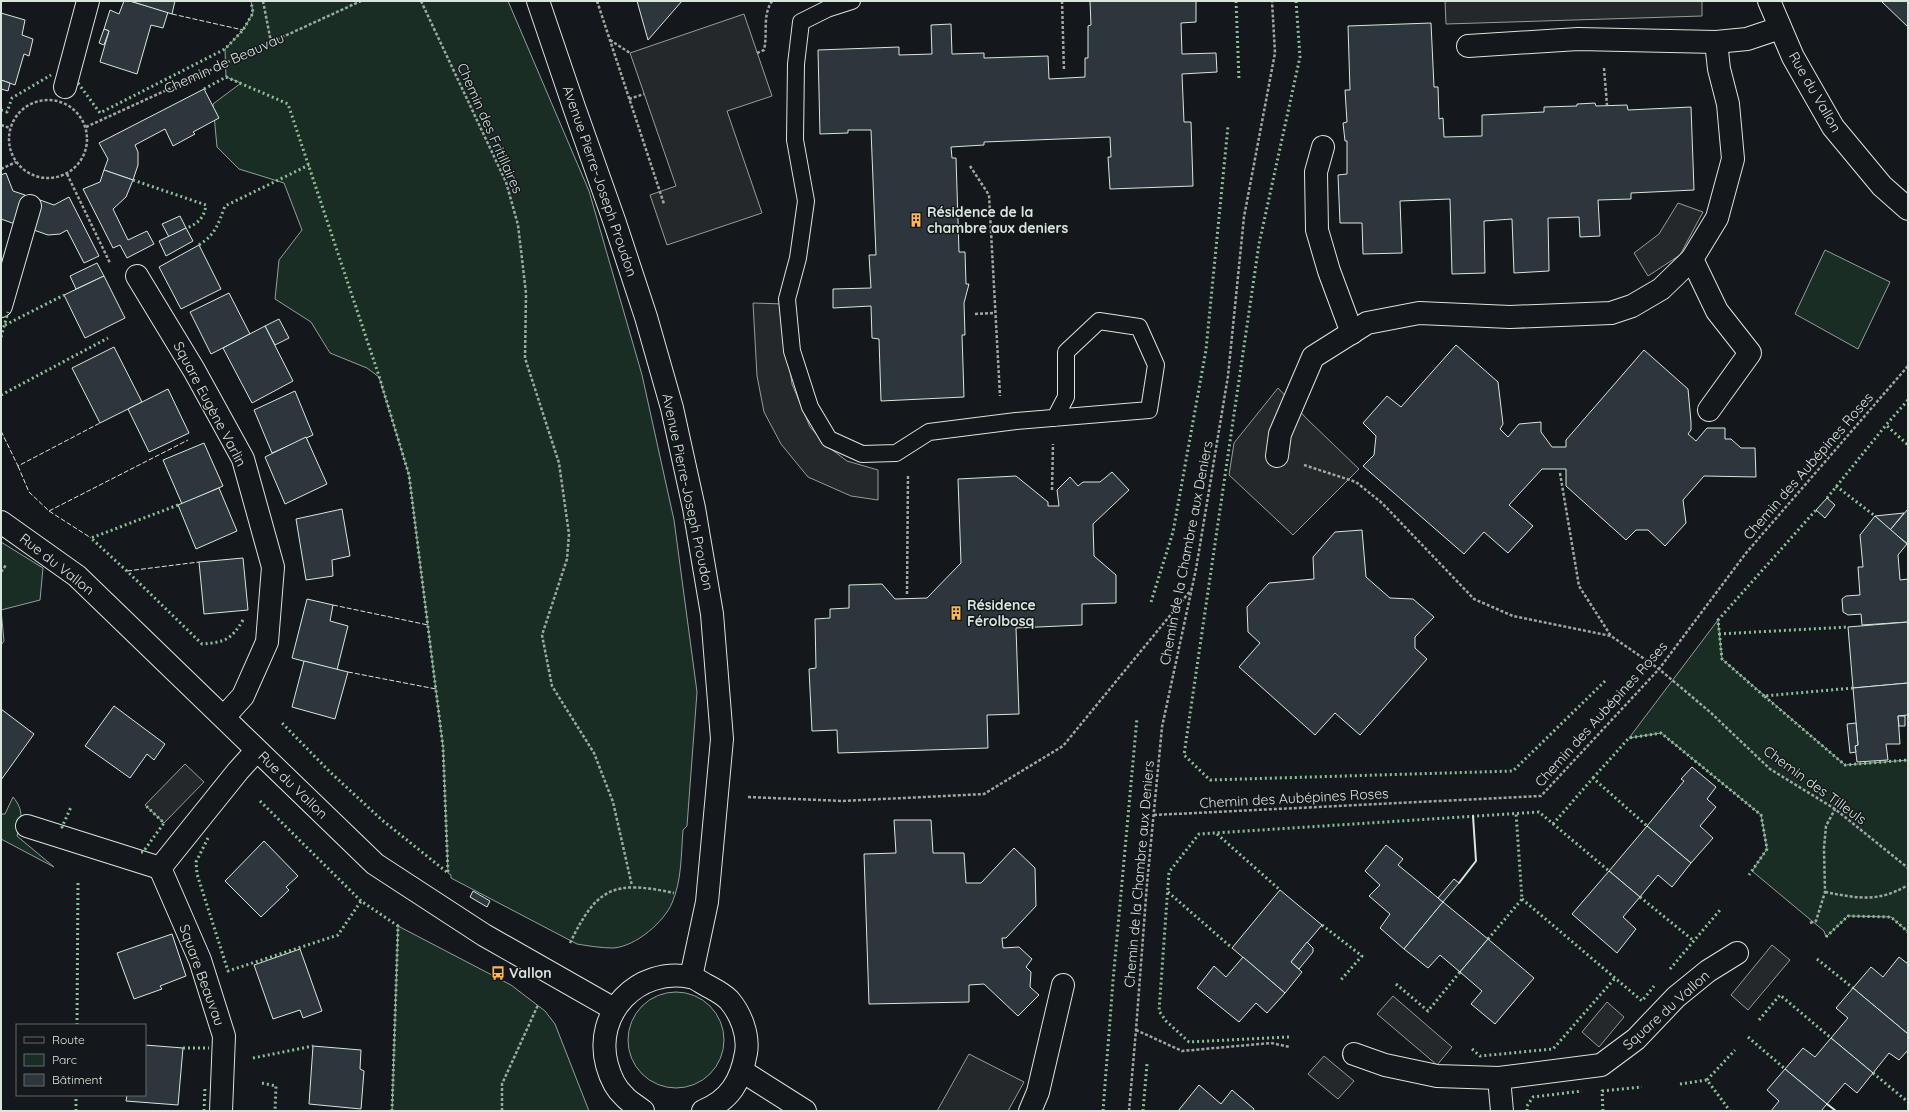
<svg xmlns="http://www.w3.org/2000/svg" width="1909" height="1112" font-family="Quicksand,sans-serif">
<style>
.green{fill:#1a2d24;stroke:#939e99}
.parking{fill:#24282b;stroke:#939e99}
.building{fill:#2c363c;stroke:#d8e6dc}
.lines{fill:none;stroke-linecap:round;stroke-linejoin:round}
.lane-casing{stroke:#d8e6dc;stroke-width:18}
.street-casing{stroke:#d8e6dc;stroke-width:24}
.path{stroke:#9da8a2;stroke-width:2.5;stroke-dasharray:3 2;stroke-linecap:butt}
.lane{stroke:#14181c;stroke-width:16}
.street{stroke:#14181c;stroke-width:22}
.hedge{stroke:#8ac095;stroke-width:3;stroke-dasharray:2 3;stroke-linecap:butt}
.fence{stroke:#d8e6dc;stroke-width:1;stroke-dasharray:5 2;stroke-linecap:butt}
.wall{stroke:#d8e6dc;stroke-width:2}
.labels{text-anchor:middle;stroke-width:3;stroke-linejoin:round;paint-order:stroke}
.street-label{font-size:14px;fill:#d8e6dc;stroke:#14181c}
.poi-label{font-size:14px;font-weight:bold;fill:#d8e6dc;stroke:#14181c;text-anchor:start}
</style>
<rect width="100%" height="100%" fill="#14181c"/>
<g class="green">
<path d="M251,1H508L589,191L642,375L674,520L697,692L687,826L683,830C681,854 682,880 672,903C664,922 636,946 614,948C601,948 589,946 577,944L451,878V875L448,873L443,747L409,475L379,377L367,368L330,353L311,322L275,299L279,260L302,230L284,183L239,169L217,147L213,104L241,83L226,77L225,49L243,30L253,13Z"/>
<polygon points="1825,250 1890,282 1858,349 1795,314"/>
<polygon points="1,542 43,568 40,600 1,610 4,641 1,645"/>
<polygon points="1718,620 1722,659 1845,765 1908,760 1908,932 1891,917 1848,916 1826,937 1824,931 1752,871 1767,849 1761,815 1661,733 1629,738"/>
<path d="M13,797C24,810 22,820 17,836L54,867L1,839V814H5Z"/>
<polygon points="398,926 511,985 545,1011 555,1024 589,1111 392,1111"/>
<circle cx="676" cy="1040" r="48"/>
</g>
<g class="parking">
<polygon points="1445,1 1702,1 1702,16 1446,24"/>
<polygon points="744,14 772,96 727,111 762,213 667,245 650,195 676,186 630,53"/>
<polygon points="1678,203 1703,212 1680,255 1648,276 1634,253 1659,234"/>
<polygon points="753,303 784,304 786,341 792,384 810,427 827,446 847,461 878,470 878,500 851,496 808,477 781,444 764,412 757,376"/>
<polygon points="1278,388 1307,419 1359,469 1293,535 1229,475 1234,443"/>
<polygon points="185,764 204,782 164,823 145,805"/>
<polygon points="1772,945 1790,960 1748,1010 1731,995"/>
<polygon points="1393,996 1452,1047 1437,1065 1377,1014"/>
<polygon points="1607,1002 1624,1017 1599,1047 1582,1032"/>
<polygon points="969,1054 1024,1082 1008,1111 937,1111"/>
<polygon points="1324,1056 1354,1081 1338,1099 1308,1074"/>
</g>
<g class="building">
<polygon points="124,1 130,1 168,12 163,28 151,25 137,74 100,62 109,31 104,29 110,10 119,14"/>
<polygon points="130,1 175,1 172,14"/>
<polygon points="637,1 682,1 648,40"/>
<polygon points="1090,1 1196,1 1196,22 1181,23 1182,54 1216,53 1217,72 1182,74 1184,122 1191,122 1193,186 1110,189 1108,157 1111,157 1110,137 984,142 984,145 951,147 952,158 956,158 959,252 965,252 966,284 969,284 964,303 965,335 962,335 964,397 881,401 879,339 872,338 871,306 833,308 833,289 871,288 869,255 876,255 871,130 848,130 848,133 820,134 818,50 899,47 899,55 932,54 931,25 951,24 952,54 984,53 984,58 1048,56 1049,79 1085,77 1085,58 1088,58 1088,26 1091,25"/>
<polygon points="1881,1 1908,1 1908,27"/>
<polygon points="1,13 25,20 22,35 33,39 29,56 24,54 15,85 1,80"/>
<polygon points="1431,23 1434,87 1438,87 1439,119 1443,118 1444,137 1482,136 1482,115 1544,112 1544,107 1577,106 1577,104 1595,103 1596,106 1627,105 1628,110 1691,107 1694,190 1631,193 1631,199 1598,200 1600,236 1580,237 1579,217 1548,218 1549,271 1514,273 1512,219 1484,221 1485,273 1452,274 1450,199 1400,201 1402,253 1363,254 1362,223 1340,223 1338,175 1347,174 1347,141 1345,141 1343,123 1347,122 1345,90 1350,90 1348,26"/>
<polygon points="104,29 109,31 104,45 99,43"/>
<polygon points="1,80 10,83 8,91 1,89"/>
<polygon points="204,89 219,118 193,132 195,134 173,146 165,129 135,145 138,152 138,165 133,180 104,170 108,159 99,143"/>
<polygon points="104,170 133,180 126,197 113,209 128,240 147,231 154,244 127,258 120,245 113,248 83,189 100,182"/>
<polygon points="6,173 13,191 25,195 15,224 1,219 1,175"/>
<polygon points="69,197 99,256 84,263 67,230 60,234 48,235 31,229 40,200 54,205"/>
<polygon points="180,216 186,228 169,237 162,224"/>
<polygon points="186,228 193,241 166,256 159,241"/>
<polygon points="199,245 221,289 181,309 159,267"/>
<polygon points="97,263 104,276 76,289 70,276"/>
<polygon points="104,276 125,318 85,338 64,295"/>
<polygon points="229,293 250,334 211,354 190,312"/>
<polygon points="279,319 289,338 275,345 265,326"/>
<polygon points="265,326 293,381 252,403 223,348"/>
<polygon points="1456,345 1498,382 1503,424 1500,429 1508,437 1519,424 1541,422 1541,432 1552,447 1566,447 1566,440 1644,350 1688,389 1691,422 1691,430 1688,434 1696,441 1707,428 1725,428 1725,439 1731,439 1741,448 1755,448 1756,477 1704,476 1683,500 1686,523 1665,546 1648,530 1636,530 1626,540 1566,486 1566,469 1542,469 1509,505 1533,526 1508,553 1484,532 1464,554 1363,466 1374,455 1376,436 1363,423 1387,396 1401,407"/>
<polygon points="114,347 142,402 100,423 72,368"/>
<polygon points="168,389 189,433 149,452 128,409"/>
<polygon points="295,391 313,435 272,453 254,410"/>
<polygon points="306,437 327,484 285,504 265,457"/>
<polygon points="204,443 223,486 182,504 163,460"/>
<polygon points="1112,472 1129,490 1093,524 1094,556 1116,575 1116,603 1082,604 1082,625 1016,628 1019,714 987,715 988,748 838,753 837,730 812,731 809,669 816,668 815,619 830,618 830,609 849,608 849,585 882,584 895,599 927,598 961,563 958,479 1016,476 1048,502 1048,506 1059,506 1057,490 1070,477 1078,486 1083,482 1100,482"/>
<polygon points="219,488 237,531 196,549 178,505"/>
<polygon points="1827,498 1835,505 1825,518 1816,510"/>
<polygon points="342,509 350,556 332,560 333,576 306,580 296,519"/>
<polygon points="1908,509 1908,544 1890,530"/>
<polygon points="1904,513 1890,530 1875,516"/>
<polygon points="1875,516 1907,544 1898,555 1900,580 1908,579 1908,622 1862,625 1861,614 1848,615 1843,612 1842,599 1846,596 1860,595 1858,567 1863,567 1860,535"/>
<polygon points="1362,530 1366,577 1390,598 1413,599 1434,617 1415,637 1415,648 1427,659 1360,735 1335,713 1315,735 1239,667 1260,643 1248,632 1247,607 1269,583 1314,579 1313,557 1335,532"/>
<polygon points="243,558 248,610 204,614 199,562"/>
<polygon points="307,599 333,605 330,621 348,626 337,670 292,658"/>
<polygon points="1908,622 1908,683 1853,688 1848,627"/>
<polygon points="304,661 348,672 335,719 292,707"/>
<polygon points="1908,683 1908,715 1898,716 1900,744 1886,744 1888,760 1857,762 1855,746 1858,745 1853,688"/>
<polygon points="114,706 165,744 154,760 147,754 130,778 85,746"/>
<polygon points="1,709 34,734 1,780"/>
<polygon points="1898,716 1905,716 1905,726 1899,726"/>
<polygon points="1856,723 1858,745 1855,746 1856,752 1850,753 1847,724"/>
<polygon points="1692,767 1716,787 1707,799 1716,807 1700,826 1713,838 1691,863 1647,826 1684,781 1681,779"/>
<polygon points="894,820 931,820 933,853 964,853 966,883 981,883 1014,848 1035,868 1036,906 1006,938 1002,938 1003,948 1019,947 1032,959 1026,967 1031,972 1030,987 1039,995 1018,1016 984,984 969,985 969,1002 869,1004 864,854 896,853"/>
<polygon points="1647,826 1691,863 1672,887 1658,875 1640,897 1609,871"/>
<polygon points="264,841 298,876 286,887 289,890 261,917 225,881"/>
<polygon points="1386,845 1403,859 1398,865 1443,902 1404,949 1380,928 1390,914 1369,896 1380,885 1365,871"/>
<polygon points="1609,871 1640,897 1623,917 1636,929 1617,953 1572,914"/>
<polygon points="1454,879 1459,883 1443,902 1438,898"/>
<polygon points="1280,890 1322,925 1291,962 1302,972 1285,993 1232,948"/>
<polygon points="473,891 490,901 487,907 470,897"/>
<polygon points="1443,902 1488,939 1460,972 1440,955 1428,968 1404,949"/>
<polygon points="172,934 186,976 160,986 162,989 134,999 117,953"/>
<polygon points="1488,939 1534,978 1495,1024 1471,1004 1482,991 1460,972"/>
<polygon points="1307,942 1313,948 1313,952 1299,969 1291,962"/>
<polygon points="300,949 322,1011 303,1018 300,1010 273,1019 254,965"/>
<polygon points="1243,957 1285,993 1267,1013 1256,1003 1239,1022 1197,988 1214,966 1226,977"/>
<polygon points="1899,957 1908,964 1908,1034 1853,988 1871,967 1883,977"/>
<polygon points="1853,988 1908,1034 1908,1050 1899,1060 1889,1053 1873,1073 1831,1038 1848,1018 1836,1008"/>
<polygon points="1831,1038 1873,1073 1857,1093 1845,1083 1827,1104 1785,1069 1803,1048 1815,1057"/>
<polygon points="145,1045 183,1048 178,1105 126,1101 127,1095 145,1095"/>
<polygon points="313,1046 361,1050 360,1069 364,1071 361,1109 309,1104"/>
<polygon points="1785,1069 1827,1104 1821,1111 1771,1111 1779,1101 1767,1090"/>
<polygon points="1199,1085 1221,1104 1232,1090 1254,1109 1253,1111 1178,1111"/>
</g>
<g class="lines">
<defs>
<polyline id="lane" points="852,1 827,9 801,22 796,64 795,140 806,201 798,258 787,299 792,351 810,407 829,439 862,454 896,453 929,432 1016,421 1149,410 1156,365 1139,327 1099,321 1066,352 1066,397 1055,418"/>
<g id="street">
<polyline points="538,1 574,107 615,223 646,317 672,408 694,508 712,614 722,739 707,902 691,977"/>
<polyline points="1769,1 1793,57 1833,127 1882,186 1908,209"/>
<polyline points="1468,46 1578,39 1716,42 1747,39 1780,28"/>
<polyline points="65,87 88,1"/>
<polyline points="1323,147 1316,172 1317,230 1329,271 1352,333"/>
<polyline points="1692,259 1717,311 1750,353 1709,410"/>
<polyline points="137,276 194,370 243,459 273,567 267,642 243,696 224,717"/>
<polyline points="1,306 30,206"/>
<polyline points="1277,456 1280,434 1313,357 1367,323 1419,313 1510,317 1611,313 1632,306 1661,289 1692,259 1717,218 1733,159 1728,104 1719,69 1716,42"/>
<polyline points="1,522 77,576 375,864 484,935 614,1009"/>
<polyline points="27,826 160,868 238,771 256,751"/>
<polyline points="160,868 200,960 224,1036 221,1111"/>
<polyline points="1354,1054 1385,1065 1437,1076 1499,1078"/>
<polyline points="742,1071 805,1111"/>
<path d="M643,1111C637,1106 629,1102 624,1096C615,1088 610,1076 607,1065C593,1013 638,967 690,977C696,978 702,983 706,985C715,990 722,993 729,1000C741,1014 749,1035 746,1053C741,1081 730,1100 703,1111"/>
<polyline points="1030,1111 1038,1092 1063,985"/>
<polyline points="1502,1111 1499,1078 1601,1065 1636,1039 1676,997 1708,971 1737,953"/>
</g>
</defs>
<use href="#lane" class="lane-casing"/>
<use href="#street" class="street-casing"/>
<g class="path">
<polyline points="263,1 271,42"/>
<polyline points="421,1 506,182 518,225 526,293 525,358 559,463 569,534 567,559 542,635 552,686 594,753 613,802 632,886"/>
<polyline points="597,1 664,204"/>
<polyline points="1062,1 1064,71"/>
<polyline points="610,40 630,53"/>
<path d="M757,53L764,50C768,33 762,16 772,1"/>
<polyline points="1604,68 1607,105"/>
<polyline points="629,99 644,94"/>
<circle cx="48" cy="139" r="39"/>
<polyline points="1,125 10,128"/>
<polyline points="86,127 361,1"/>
<polyline points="970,166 989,195 1000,396"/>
<polyline points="1,169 16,162"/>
<polyline points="67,174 110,263"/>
<polyline points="975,314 995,313"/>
<polyline points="1304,465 1356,482 1382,503 1474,599 1513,616 1611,636 1659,669 1710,712 1770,769 1835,809 1908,868"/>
<polyline points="1560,473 1579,586 1611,636"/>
<polyline points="1052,490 1053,444"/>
<polyline points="1,572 6,565"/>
<polyline points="907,594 908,475"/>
<polyline points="748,797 843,801 984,794 1063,746 1191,590"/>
<polyline points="1154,815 1541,796 1659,669 1746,553 1908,366"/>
<path d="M1825,892C1857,898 1878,903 1908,885"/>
<polyline points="1810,923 1816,921 1825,892 1824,848 1826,826 1835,809"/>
<path d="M570,943C597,887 614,880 674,893"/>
<polyline points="1136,1030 1182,1051 1271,1043 1290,1047"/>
<polyline points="502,1111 502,1084 538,1005"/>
<polyline points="1129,1111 1136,1030 1147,884 1162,727 1196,569 1228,376 1244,217 1275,53 1272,1"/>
</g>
<use href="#lane" class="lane"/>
<use href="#street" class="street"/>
<g class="hedge">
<polyline points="1236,1 1239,80"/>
<polyline points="1296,1 1300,57 1259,244 1184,755 1210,780 1513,771 1605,681"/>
<polyline points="78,83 100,113 225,49 243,30 253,13 251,1"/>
<polyline points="204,89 226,77 288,104 379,376 409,475 443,747 448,873 382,820 330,772 281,722"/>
<polyline points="1,110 7,112 12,98 51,75"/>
<path d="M133,180L206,205C204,218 198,224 186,228"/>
<path d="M199,245C216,234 218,224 225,206L309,165"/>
<polyline points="5,325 64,295"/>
<polyline points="1,337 8,312"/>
<polyline points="1,395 108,338"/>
<polyline points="1908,400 1886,425 1908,445"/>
<polyline points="1836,486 1875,516"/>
<polyline points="1827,498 1886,425"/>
<path d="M178,505L91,538L130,574L202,644C225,642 231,640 243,620"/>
<polyline points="1151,602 1173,532 1206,350 1228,126"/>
<polyline points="1719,634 1848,627"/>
<polyline points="1853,688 1764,696 1845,765 1908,760"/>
<polyline points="1764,696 1722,659 1718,620 1816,510"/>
<polyline points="1593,778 1629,738 1661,733 1761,815 1767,849 1749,875"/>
<polyline points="260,801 361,901 398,926 392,1111"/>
<polyline points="1553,824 1593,778 1647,826"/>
<polyline points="63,828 62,827 71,807"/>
<polyline points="1217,834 1280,890"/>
<polyline points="208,838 196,862 197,874 228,971 338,935 361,901"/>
<polyline points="141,852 143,852 164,823 145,805"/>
<polyline points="1168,892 1232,948"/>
<polyline points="1640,897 1694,941"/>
<polyline points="1522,899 1642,1001 1654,986"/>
<polyline points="1322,925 1362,956 1340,981"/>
<polyline points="1826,937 1848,916 1891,917 1908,932"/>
<polyline points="1488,939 1522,899 1516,813"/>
<polyline points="1817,959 1853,988"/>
<polyline points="1670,969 1720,910"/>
<polyline points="1396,984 1428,1011 1460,972"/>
<polyline points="1759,1020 1780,995 1831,1038"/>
<polyline points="77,1025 78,881"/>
<polyline points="1289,1037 1189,1042 1166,1021 1159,1011 1169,872 1199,834 1539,812 1609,871"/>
<polyline points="1748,1037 1785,1069"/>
<polyline points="183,1048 209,1048"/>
<polyline points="1472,1049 1480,1056 1553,1049 1615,978"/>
<polyline points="253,1058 313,1046"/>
<polyline points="1873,1073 1908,1102"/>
<polyline points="1707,1080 1735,1050"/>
<polyline points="262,1083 276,1086 275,1111"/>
<polyline points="1680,1084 1707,1080 1730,1111"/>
<polyline points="76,1111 76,1095"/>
<polyline points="204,1111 205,1086"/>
<polyline points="1103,1111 1113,981 1137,718"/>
<polyline points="1143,1111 1147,1064"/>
<polyline points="1527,1111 1527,1106 1533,1097 1582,1091"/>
<polyline points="1603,1111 1602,1091 1642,1087"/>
</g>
<g class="fence">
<polyline points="172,14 243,30"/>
<polyline points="1,431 18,466 100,423"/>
<polyline points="18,466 29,492 49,511 91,538"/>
<polyline points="49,511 188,440"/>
<polyline points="127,571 199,562"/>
<polyline points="333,605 428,625"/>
<polyline points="348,672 436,689"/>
<polyline points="1331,1111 1332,1111"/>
</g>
<g class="wall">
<polyline points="1459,883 1476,861 1473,816"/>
<polyline points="1827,1104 1836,1111"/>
</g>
</g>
<defs>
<symbol id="building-bare" viewBox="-9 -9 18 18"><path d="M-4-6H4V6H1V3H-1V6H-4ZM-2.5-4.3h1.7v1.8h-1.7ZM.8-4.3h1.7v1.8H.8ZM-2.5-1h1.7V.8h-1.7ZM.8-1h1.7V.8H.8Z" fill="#ffb74d" stroke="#14181c" stroke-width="2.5" paint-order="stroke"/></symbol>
<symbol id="bus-bare" viewBox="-9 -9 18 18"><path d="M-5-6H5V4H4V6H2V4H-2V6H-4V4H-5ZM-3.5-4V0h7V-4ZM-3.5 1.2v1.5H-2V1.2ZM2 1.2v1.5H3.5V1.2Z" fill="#ffb74d" stroke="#14181c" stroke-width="2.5" paint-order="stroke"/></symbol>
</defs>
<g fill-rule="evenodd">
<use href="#building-bare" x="906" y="210" width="20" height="20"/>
<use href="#building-bare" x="946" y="603" width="20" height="20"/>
<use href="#bus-bare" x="488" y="963" width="20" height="20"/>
</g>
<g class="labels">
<g class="street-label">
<text transform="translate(224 63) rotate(-24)" y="5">Chemin de Beauvau</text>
<text transform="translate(1815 92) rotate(60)" y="5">Rue du Vallon</text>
<text transform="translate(490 128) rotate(66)" y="5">Chemin des Fritillaires</text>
<text transform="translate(600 181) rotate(71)" y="5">Avenue Pierre-Joseph Proudon</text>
<text transform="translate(210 404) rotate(62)" y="5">Square Eugène Varlin</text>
<text transform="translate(1808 466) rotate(-49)" y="5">Chemin des Aubépines Roses</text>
<text transform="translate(688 492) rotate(78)" y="5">Avenue Pierre-Joseph Proudon</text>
<text transform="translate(1186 553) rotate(-79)" y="5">Chemin de la Chambre aux Deniers</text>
<text transform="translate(57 564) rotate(38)" y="5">Rue du Vallon</text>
<text transform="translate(1601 714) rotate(-48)" y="5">Chemin des Aubépines Roses</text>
<text transform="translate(293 785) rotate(44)" y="5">Rue du Vallon</text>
<text transform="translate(1815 785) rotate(36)" y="5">Chemin des Tilleuls</text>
<text transform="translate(1294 798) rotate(-3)" y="5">Chemin des Aubépines Roses</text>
<text transform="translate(1139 874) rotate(-85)" y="5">Chemin de la Chambre aux Deniers</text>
<text transform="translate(202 975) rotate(70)" y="5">Square Beauvau</text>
<text transform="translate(1666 1010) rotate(-42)" y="5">Square du Vallon</text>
</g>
<g class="poi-label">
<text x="927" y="217">Résidence de la<tspan x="927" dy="16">chambre aux deniers</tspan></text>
<text x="967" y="610">Résidence<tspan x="967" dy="16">Férolbosq</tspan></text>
<text x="509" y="978">Vallon</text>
</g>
</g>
<rect width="1909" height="1112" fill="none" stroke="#d8e6dc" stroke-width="4"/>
<rect x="16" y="1024" width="130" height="72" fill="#14181c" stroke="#626a69"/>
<rect x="24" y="1037" width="20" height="6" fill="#14181c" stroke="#626a69"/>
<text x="52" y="1044" font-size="12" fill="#d8e6dc">Route</text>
<rect x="24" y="1054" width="20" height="12" fill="#1a2d24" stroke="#626a69"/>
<text x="52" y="1064" font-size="12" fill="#d8e6dc">Parc</text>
<rect x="24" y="1074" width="20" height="12" fill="#2c363c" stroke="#626a69"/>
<text x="52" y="1084" font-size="12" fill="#d8e6dc">Bâtiment</text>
</svg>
